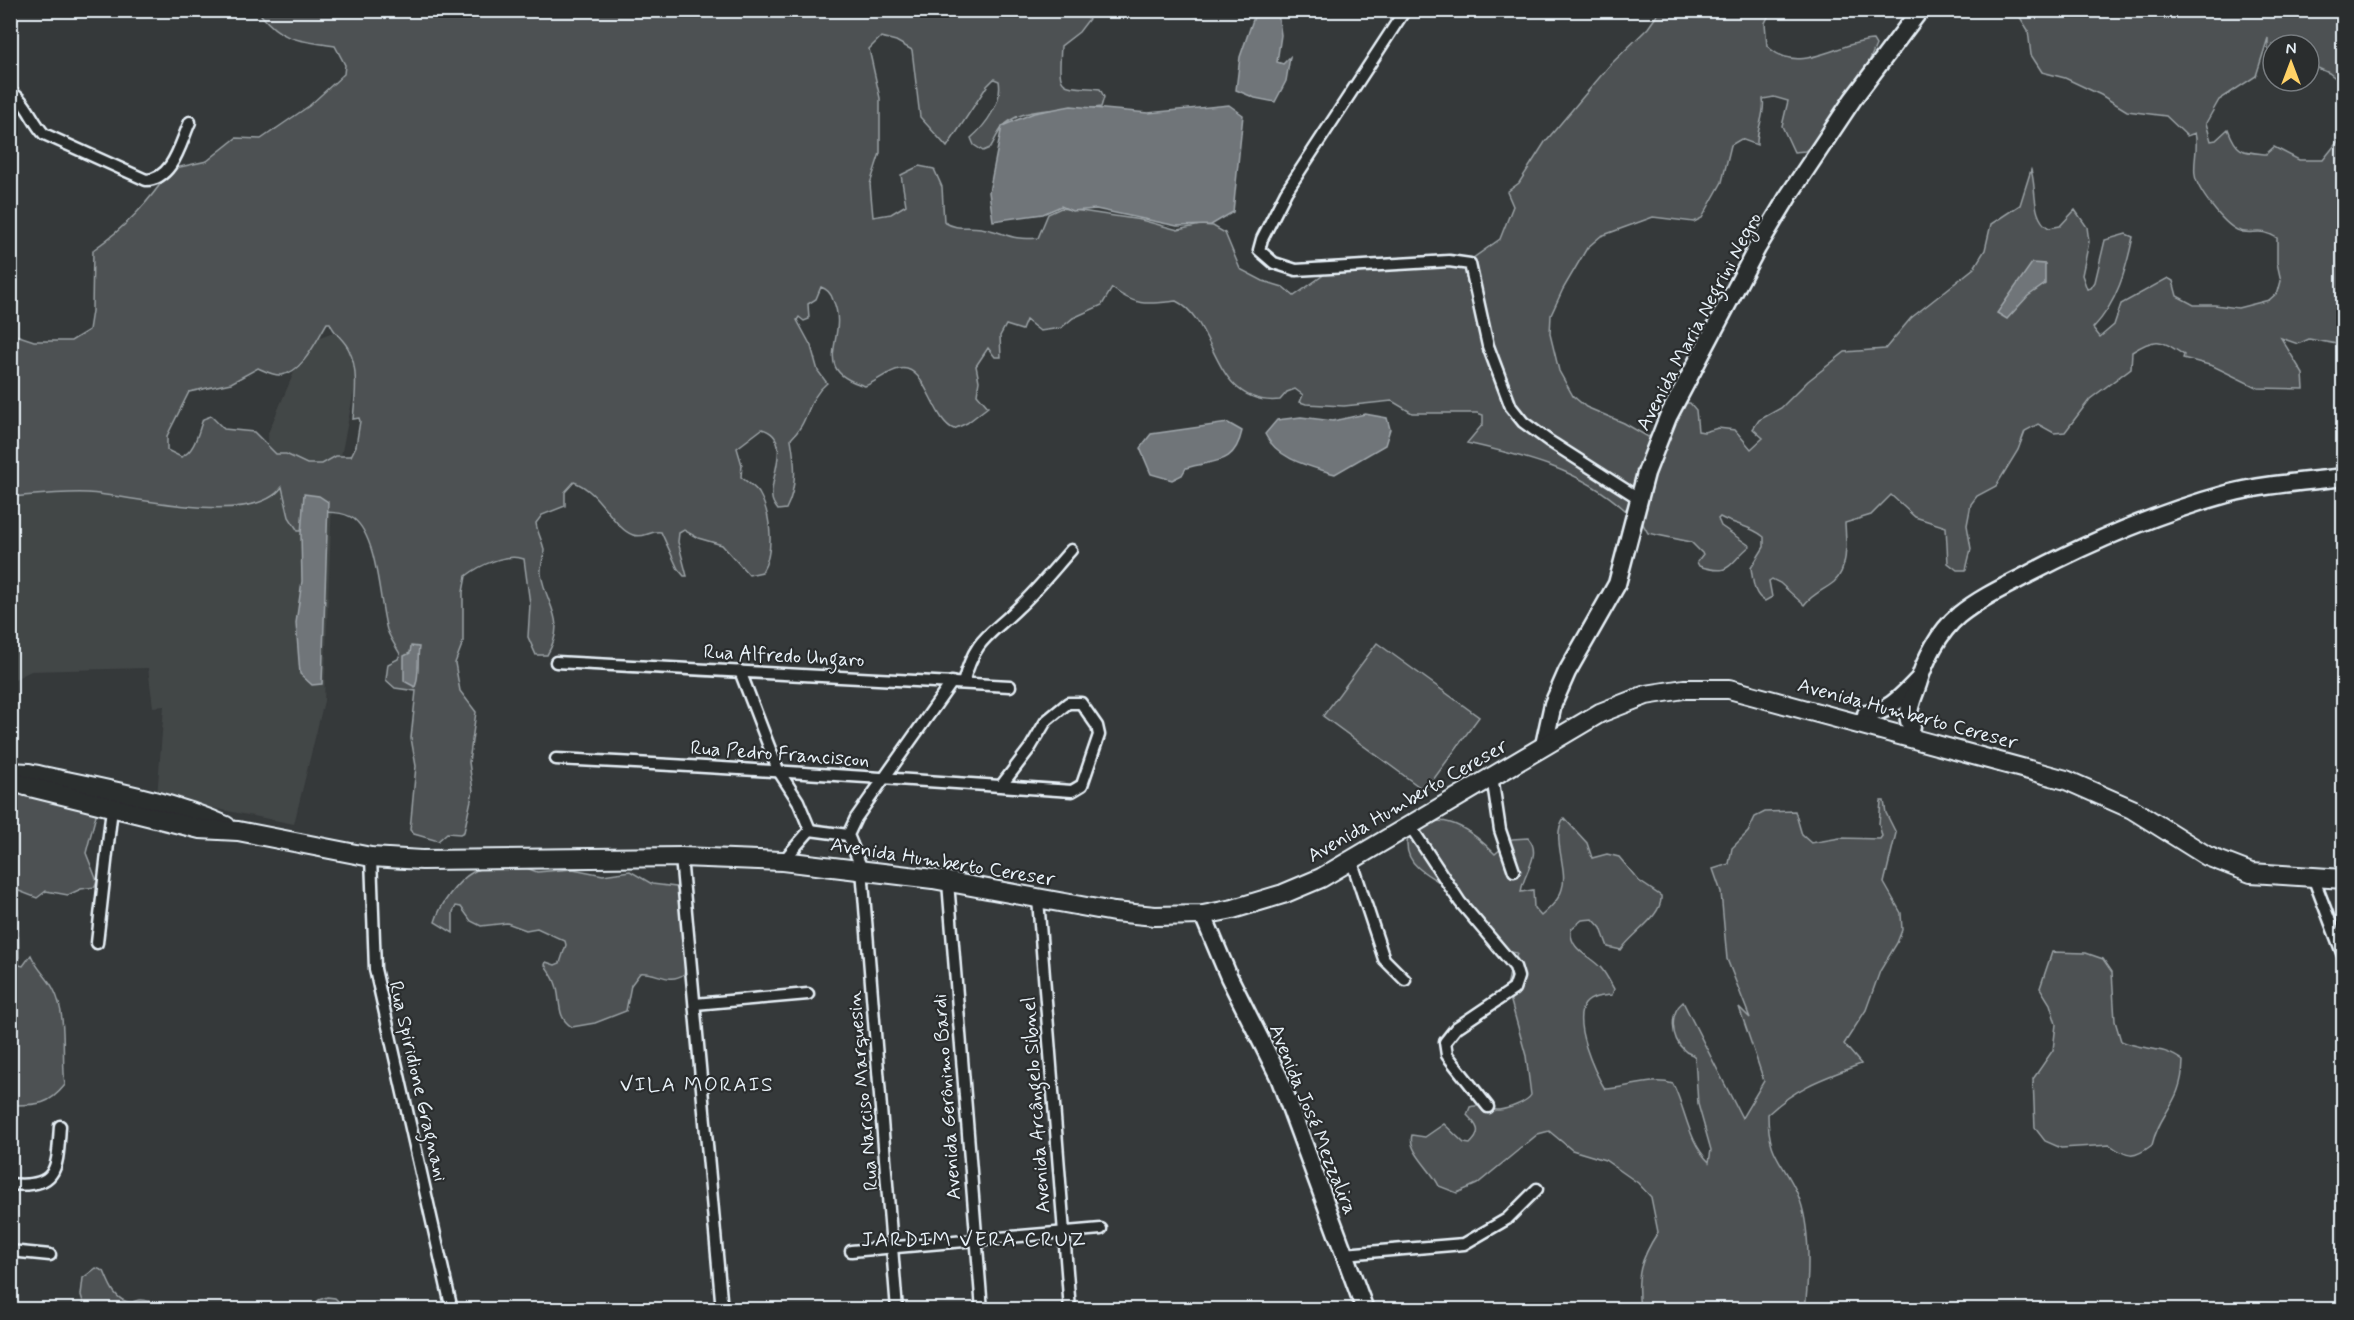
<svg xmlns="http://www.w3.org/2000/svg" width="2354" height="1320" font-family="Mynerve,sans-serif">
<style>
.built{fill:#424647}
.green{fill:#4d5152;stroke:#9aa1a5;stroke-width:1.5;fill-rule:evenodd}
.water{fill:#707579;stroke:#a0a7ac;stroke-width:1.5}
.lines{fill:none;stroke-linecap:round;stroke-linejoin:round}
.street-casing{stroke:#e8f1f8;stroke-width:15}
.secondary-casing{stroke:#e8f1f8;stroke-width:21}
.primary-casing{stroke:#e8f1f8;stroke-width:22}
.street{stroke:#2a2d2e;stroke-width:10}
.secondary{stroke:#2a2d2e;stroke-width:16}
.primary{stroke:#2a2d2e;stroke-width:18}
.labels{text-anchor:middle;stroke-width:4.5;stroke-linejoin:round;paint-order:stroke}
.street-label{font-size:20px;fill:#e8f1f8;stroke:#2a2d2e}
.neighbourhood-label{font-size:21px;letter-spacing:1.5px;fill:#e8f1f8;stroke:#2a2d2e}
</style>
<rect width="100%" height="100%" fill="#35393a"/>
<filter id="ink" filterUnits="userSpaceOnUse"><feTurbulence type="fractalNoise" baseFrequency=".0167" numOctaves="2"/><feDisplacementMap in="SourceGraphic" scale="12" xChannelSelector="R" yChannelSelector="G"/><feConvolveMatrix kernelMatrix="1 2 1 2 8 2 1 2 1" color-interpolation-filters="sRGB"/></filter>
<g filter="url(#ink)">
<polygon class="built" points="341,329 364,342 332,501 324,701 294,824 157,797 164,706 153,707 148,668 31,671 11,681 11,494 109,492 269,499 268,433 307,342"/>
<g class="green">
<path d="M262,11H1095L1079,32L1061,46C1058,93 1059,85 1100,89L1104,97L1101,107C1074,112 1021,103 1002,128C997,134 994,142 990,148L983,151L974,145L971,138C986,125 1003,102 999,81L994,79L987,86L947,147L920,117L912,50L896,41L881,37L869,49L880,98V153L870,184L873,217L891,214L906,205L901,175L919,166L934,169L942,187L944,222C957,230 966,226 981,228C1006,232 1009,241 1038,238L1048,214L1061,208L1141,220L1178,230L1200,225L1213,226L1225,233L1240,269L1263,281L1283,287L1294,296L1325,274L1379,267H1441L1473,258L1500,239L1513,206L1507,192L1519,183L1545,142L1610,65L1648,28L1660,11H1771L1765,23L1767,46C1799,77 1837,42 1873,40L1876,45L1868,64L1838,108L1828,132L1805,151L1794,152L1782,126L1788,101L1774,97L1763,99C1766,114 1756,129 1757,145L1741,139L1731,145L1722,182L1702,218L1694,222L1653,217L1601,236L1587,248L1563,289L1551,315L1550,334L1559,371L1573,396L1586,407L1624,423L1648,437L1654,434L1682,403H1690L1696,410L1698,431L1704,432L1718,428L1735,430L1751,449L1763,438L1753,429L1759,420L1781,408L1808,381L1845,352L1885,349L1911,318L1974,268L1985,250L1991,224L2020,205L2031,170C2037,188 2031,218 2049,228L2060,226L2075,210L2087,227L2089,242L2082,275L2087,289L2091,288L2095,282L2105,240L2126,234L2133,237C2126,270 2117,303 2093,328L2100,337L2114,325L2121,304L2168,278L2173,281L2177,296L2194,305H2215L2238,308L2269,300L2278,292L2281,281L2277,263V238C2259,226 2252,237 2237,230C2223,223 2197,190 2195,175C2193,160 2199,147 2195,133L2187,136L2166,116L2127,111L2101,95L2065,78L2042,72L2031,55L2028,30L2016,11H2343V84L2329,73L2309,64V45H2273V53L2268,49V38L2256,76L2219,100L2206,123L2211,141L2216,140L2228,129C2237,153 2242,152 2266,154L2274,147L2299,160H2323L2343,135V345L2309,339L2298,344L2281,338L2303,374L2304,389L2258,388L2213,366L2183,358L2184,355C2161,340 2157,336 2132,352L2131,368L2090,399L2065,432L2054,433L2038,424L2025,431L2018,450L1996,486L1977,496L1971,504L1967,525L1971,549L1966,570H1957L1948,563L1946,527L1915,517L1891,495L1871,515L1845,523C1846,542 1849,568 1834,582C1823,591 1813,593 1804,605L1780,583L1772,579L1769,581L1772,597L1765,601C1753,595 1753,580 1751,568L1764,547V537C1751,526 1735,525 1720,517L1718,519L1721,526L1750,546C1728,563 1733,577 1699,566L1697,562L1703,554L1691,542L1648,533L1631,503L1625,510C1580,469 1524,456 1467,443L1483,424V415L1477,413H1412L1392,401L1344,406L1306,404L1300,402L1303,395L1295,389L1287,392L1280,400C1211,407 1218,321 1176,301C1148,304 1136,307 1112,288L1102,305L1073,318L1061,328L1040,331L1026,320L1022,330L1006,325L1000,336L1001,357H995L988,348L976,366L979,381L977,394L988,407L967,423L954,429C932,421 926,362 899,369C888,371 876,382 865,386C806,369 851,338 833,300C831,293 827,289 821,287L816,299L808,304L809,319L804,321L799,317L797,320L811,346L818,371L827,383C806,400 810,421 791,439C795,463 798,486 786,509L778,510C775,506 772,502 772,498C769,477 794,438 762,429L737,448L742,465L741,477C747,482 755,487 759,493C771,514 775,551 762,572L749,575L722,545L698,538L684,530L679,533L678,542L687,576H684L678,569L661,532C650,530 644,539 633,535C613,528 600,491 574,482L565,492V506L542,515L536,523C537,532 543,542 544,550C544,558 540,566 541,574C546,606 568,620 547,655H536L528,637L530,604L524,559C506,553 480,565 466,576L463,592V642L455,663L460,691L476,712L469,762L473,791L464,832L460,834L447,833L438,841L414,834L410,830L416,766L411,738L416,691L395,688L386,680L388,664L398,659L400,654C396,647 390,638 387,630C379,601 378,538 354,519C343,511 327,512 314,513L304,531H298L289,517L282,487C252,528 134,496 88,493C62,492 36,495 11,497L10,333L34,341H71L89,330L92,311L93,250C127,226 148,203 171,169L207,161L236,138L261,139L309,106L344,74L345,65L335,46C301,40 284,43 261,15ZM327,323H330C334,334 344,339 349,350C359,370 355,397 353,419L359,418L360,421L356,446L351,456H336L322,464H307L286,454H276L254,432L224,429L211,416L203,419C198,432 195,452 181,457L167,450V436L189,392L231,383L258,368C265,371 274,376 281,375C303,373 317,339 327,323Z"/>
<polygon points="1377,643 1479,717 1425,791 1323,716"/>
<polygon points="10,784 97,811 86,853 97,881 95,887 81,889 68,895 46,891 37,898 11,888"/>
<path d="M1881,801H1884L1886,813L1896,833L1884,883L1901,913L1902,930L1897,943L1880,971L1866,1010L1844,1044L1861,1064C1824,1078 1798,1086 1768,1114C1768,1158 1783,1160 1798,1195C1811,1226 1809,1276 1805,1309H1640C1636,1275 1640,1260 1658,1232L1651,1197L1638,1183L1605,1160L1572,1150L1549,1131L1538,1134L1477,1184L1457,1193L1439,1186C1433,1171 1407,1151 1412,1135L1425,1137L1444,1124L1464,1143L1470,1144C1483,1132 1477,1125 1467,1115L1470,1107C1481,1103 1488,1111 1499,1110C1508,1109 1527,1102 1531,1095L1526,1056L1507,987L1511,967L1517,953L1491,948C1483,934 1472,907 1461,896C1446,882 1406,872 1407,844C1407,835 1414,832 1421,827C1447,810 1476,835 1495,854L1512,839L1528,838C1543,854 1523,873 1521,892L1533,890L1534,908L1541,916C1549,909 1559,900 1562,889C1569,869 1550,837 1564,818L1587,843L1592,858L1607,854L1619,857L1639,881L1661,896C1663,916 1631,934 1621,950L1608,947L1601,928L1593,919L1582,920L1571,929C1569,950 1589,955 1601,968C1606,974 1610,982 1614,989L1612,995C1603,996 1592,996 1585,1004C1571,1022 1595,1073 1605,1089C1627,1088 1653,1077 1673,1084C1686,1110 1688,1141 1709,1162L1711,1150L1698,1104L1695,1057C1692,1053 1687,1054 1684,1050C1671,1038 1669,1013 1683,1002L1742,1118L1764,1081L1739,1007L1750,1018L1727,959L1721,892L1713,869L1729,864L1732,848L1748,832L1755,817L1765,812L1795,811L1802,835L1811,843L1840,838L1880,839L1882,836L1879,824Z"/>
<path d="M505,860L537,872L573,869L603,875L630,871L652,884L676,887L679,894L687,962L684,974C669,985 656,971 640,973L631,985L626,1011L595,1023L572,1027C555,1017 562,999 555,982C553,976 548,970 545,965L546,962L555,965L560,963L566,945L565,941L537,928L526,930L507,923L481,926L471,921L461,907L456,906L453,912V933L435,922C440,905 457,881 473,872C482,867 495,864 505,860Z"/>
<path d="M18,911L19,965L23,966L31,955C38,971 48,977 54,990C68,1018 61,1055 65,1085C48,1106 37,1105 11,1105L10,921Z"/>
<path d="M2052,952L2086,953L2103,959L2112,972L2115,1021L2121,1041C2144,1051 2162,1045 2183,1061C2182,1104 2160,1111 2152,1145C2134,1159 2128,1158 2110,1145L2061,1148L2045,1141L2035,1128L2033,1079L2053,1050L2056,1024L2050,1004L2040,988Z"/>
<path d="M96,1268L104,1271C109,1283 115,1302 131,1302C134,1302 137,1300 140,1300C148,1300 155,1304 164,1304L169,1309H85L81,1295L83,1278Z"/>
<polygon points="327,1297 335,1298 342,1305 342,1309 309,1309 319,1300"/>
</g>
<g class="water">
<polygon points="1256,11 1278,13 1281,35 1277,62 1283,64 1290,57 1286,81 1275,102 1255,98 1236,90 1240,57"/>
<polygon points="1229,105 1243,115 1233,212 1211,225 1177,226 1096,209 1072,211 1061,206 1043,214 993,221 989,192 1002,126 1034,113 1071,106 1148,113"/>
<polygon points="2032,263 2045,264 2045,284 2028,296 2007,319 1997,313"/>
<path d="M1365,414L1387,418L1390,429L1385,445L1335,474C1309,466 1278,460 1265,434L1277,420L1301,417L1333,421Z"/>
<path d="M1228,423L1242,431C1234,467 1214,459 1186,468L1182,475L1172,480L1151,474L1140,448L1151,434Z"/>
<polygon points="304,494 319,496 328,502 322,684 312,685 300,674 296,623 302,581 301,534"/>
<path d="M411,646L419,647C417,660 420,675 415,687L404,681V656L410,653Z"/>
</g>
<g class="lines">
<defs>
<g id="street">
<polyline points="1405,10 1286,192 1262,239 1259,250 1274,263 1296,270 1449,261 1470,264 1488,346 1511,407 1523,422 1549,441 1640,499"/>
<path d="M10,92C27,101 31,120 44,134L146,180C173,179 180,144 190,122"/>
<polyline points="556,662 1010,686"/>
<polyline points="740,671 778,770 798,801 810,830"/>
<path d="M963,683C976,636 989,637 1020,606C1038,589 1054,569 1071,550"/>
<path d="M556,759C728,767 900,779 1072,791L1082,785L1099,735L1097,726L1081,703H1068L1046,721L1030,748L1001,786"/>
<polyline points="1492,776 1500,830 1514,871"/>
<polyline points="1410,826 1460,902 1515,967 1518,977 1514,989 1456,1028 1445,1042 1447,1055 1488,1107"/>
<polyline points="810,830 848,835"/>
<polyline points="371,857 375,969 452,1310"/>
<polyline points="681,857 722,1310"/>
<polyline points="783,861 810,830"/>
<polyline points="1352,862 1384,959 1405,980"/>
<polyline points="2313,877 2344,958"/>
<polyline points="948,882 982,1310"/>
<polyline points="1038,899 1070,1310"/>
<polyline points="97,943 112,808"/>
<polyline points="695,1004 808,994"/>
<path d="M10,1184C60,1189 57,1166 60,1126"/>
<polyline points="10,1251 50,1255"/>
<polyline points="851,1251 1101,1229"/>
<polyline points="1344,1254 1464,1244 1507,1219 1537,1189"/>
<polyline points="897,1310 862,869 848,835 856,818 952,682"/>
</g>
<g id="secondary">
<path d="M1866,714C1889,712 1902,696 1918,680"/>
<path d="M1912,727C1903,717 1914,696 1918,684C1925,659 1939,632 1959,615C1980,598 2006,586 2029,574C2092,541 2158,513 2227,494C2265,484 2304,482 2344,477"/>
<polyline points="1544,745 1553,704 1567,672 1617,584 1646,473 1668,417 1757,248 1789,195 1853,99 1920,10"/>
<polyline points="1203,915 1229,977 1279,1077 1365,1310"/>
</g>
<g id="primary">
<path d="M10,772L29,773C95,788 164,798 226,826"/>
<polyline points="10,780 26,786 200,829 238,831 371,857 422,860 681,857 783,861 933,879 1114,912 1155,916 1203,915 1233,909 1283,894 1321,878 1600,713 1646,695 1684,689 1729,689 2066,780 2132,809 2207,856 2251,873 2344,879"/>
</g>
</defs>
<use href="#street" class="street-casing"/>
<use href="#secondary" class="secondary-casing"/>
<use href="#primary" class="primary-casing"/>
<use href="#street" class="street"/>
<use href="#secondary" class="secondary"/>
<use href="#primary" class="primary"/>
</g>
</g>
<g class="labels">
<g class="street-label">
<text transform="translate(1698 321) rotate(-62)" y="7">Avenida Maria Negrini Negro</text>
<text transform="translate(784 655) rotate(3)" y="7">Rua Alfredo Ungaro</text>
<text transform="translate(1908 713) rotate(15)" y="7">Avenida Humberto Cereser</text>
<text transform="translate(780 753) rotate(4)" y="7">Rua Pedro Franciscon</text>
<text transform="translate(1407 800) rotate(-30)" y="7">Avenida Humberto Cereser</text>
<text transform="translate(943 861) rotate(9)" y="7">Avenida Humberto Cereser</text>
<text transform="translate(419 1081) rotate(77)" y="7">Rua Spiridione Gragnani</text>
<text transform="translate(862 1091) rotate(-95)" y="7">Rua Narciso Marquesin</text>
<text transform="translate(946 1097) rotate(-94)" y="7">Avenida Gerônimo Bardi</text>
<text transform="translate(1035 1105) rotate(-94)" y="7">Avenida Arcângelo Sibnel</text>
<text transform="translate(1314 1119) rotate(68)" y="7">Avenida José Mezzalira</text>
</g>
<g class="neighbourhood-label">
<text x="697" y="1091">VILA MORAIS</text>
<text x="974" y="1246">JARDIM VERA CRUZ</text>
</g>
</g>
<rect width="2354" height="1320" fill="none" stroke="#2a2d2e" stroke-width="36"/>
<rect x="18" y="18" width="2318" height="1284" fill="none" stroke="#e8f1f8" stroke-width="2" filter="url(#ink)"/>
<g transform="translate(2291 63)"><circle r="28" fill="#2a2d2e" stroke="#767b7f" stroke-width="1.5"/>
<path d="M0-4.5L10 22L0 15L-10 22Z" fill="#ffd166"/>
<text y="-9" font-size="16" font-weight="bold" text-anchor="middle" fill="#e8f1f8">N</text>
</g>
</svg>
